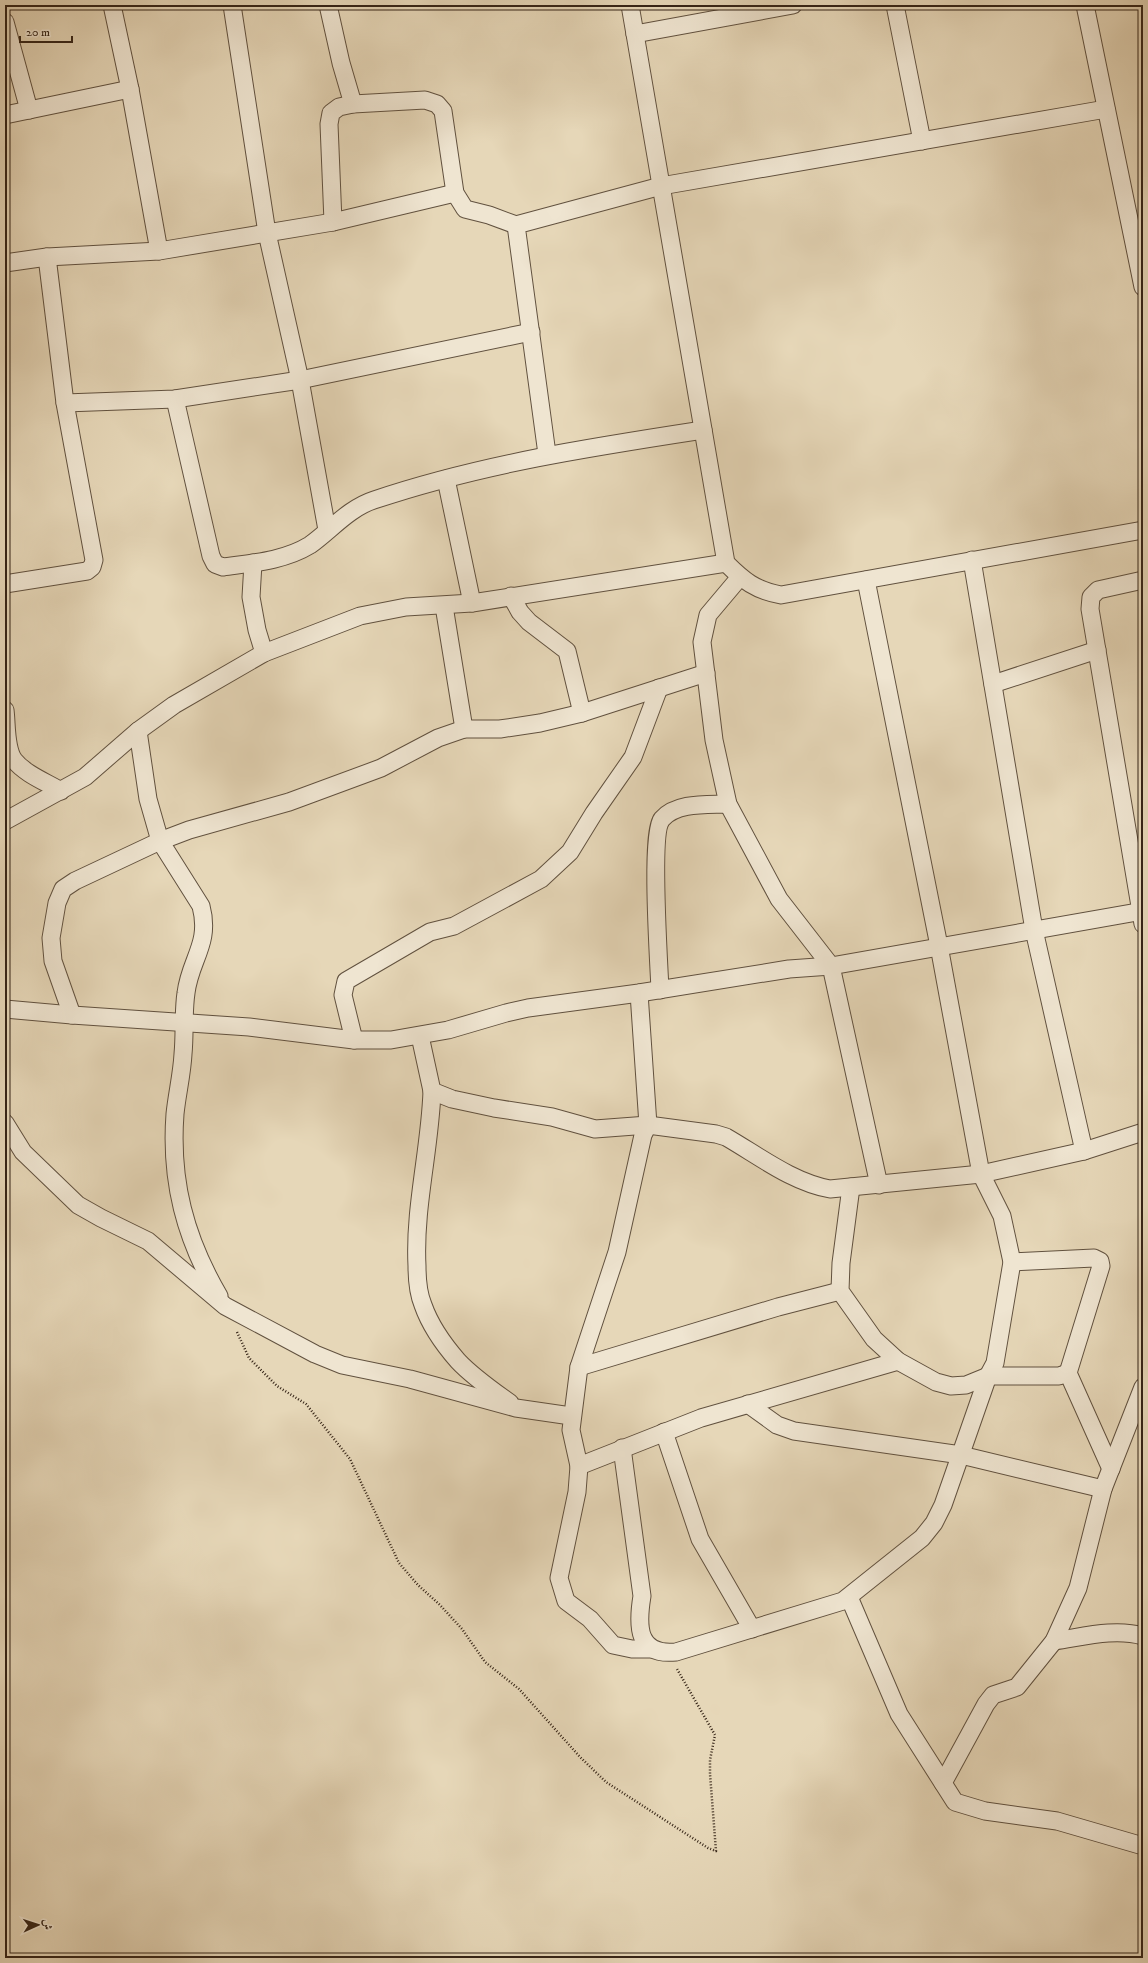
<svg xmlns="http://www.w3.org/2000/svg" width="1148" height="1963" font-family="'IM FELL DW Pica',Amiri,serif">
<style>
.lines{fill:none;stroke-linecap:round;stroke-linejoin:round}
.street-casing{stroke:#61513f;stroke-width:19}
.path{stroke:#352417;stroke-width:2.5;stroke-dasharray:1 2;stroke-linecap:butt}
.street{stroke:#efe5d1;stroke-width:17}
</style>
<rect width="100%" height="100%" fill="#e6d7b8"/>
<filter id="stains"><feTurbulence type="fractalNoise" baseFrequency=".005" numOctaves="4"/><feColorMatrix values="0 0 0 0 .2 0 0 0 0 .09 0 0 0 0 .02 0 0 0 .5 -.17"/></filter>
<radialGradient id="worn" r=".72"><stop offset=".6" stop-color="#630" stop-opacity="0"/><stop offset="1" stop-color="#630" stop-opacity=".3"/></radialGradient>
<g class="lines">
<defs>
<g id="street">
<polyline points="112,5 130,89 159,251"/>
<polyline points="232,5 267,233 300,380 327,530"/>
<polyline points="328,5 341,63 353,104"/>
<path d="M630,5L726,563C744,581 755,590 781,595L1143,530"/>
<polyline points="895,5 922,141"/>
<polyline points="1085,5 1143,287"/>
<polyline points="5,22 29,110"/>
<polyline points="635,34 793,5"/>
<polyline points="5,115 130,89"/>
<polyline points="333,222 329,124 331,113 339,107 353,104 425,100 437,104 443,111 455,193 465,209 489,215 516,225"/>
<polyline points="5,263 47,257 159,251 333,222 455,193"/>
<path d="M175,399L211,556L215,564L223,567C252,563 284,561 310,545C331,530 349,508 374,500C481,464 592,447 703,430"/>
<polyline points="65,403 175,399 300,380 531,332"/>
<polyline points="547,454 516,225 661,186 1106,109"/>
<polyline points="446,479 472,603"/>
<polyline points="972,560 1034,930 1084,1151"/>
<polyline points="253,563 251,597 257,630 264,653"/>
<polyline points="740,577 708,615 702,642 714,740 728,804 779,899 831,966 879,1185"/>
<polyline points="1143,580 1098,590 1091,597 1090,609 1143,924"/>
<polyline points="5,584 87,571 92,567 94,560 65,403 47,257"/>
<polyline points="511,596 520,612 529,622 567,651 582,713"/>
<polyline points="444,606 464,729"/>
<polyline points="993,684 1097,650"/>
<path d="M5,710C7,724 5,748 14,760C25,774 46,782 61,791"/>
<path d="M138,731L148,799L160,841L201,906C211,944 190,959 186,993C183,1013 185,1034 183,1054C182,1074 177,1094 175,1114C170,1181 185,1238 219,1296"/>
<polyline points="5,821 85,777 138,731 174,705 264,653 360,616 406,607 472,603 726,563"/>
<path d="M660,990C659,964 650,833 662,819C677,802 707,805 728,804"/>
<polyline points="639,993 648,1125 643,1135 617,1252 579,1367 571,1430 579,1466 577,1492 559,1578 566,1601 590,1619 613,1645 632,1649 651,1649"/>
<polyline points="5,1009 72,1015 249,1027 354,1040 391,1040 448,1030 506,1013 528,1008 639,993 789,969 831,966 1143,911"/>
<polyline points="72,1015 53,961 51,938 57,903 63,889 75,881 160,841 189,830 289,802 381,768 438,738 464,729 500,729 540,723 582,713 706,673"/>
<path d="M420,1036L432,1091L452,1099L494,1108L552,1117L595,1129L648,1125L716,1134L726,1137C759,1156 792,1182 830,1189L981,1174L1084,1151L1143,1132"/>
<polyline points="354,1040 343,995 346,981 430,932 454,926 541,879 570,852 594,813 633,757 659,688"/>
<path d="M432,1091C430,1150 414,1207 417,1266C417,1278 418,1293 423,1305C430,1325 444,1345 458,1361C473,1377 492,1390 510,1403"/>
<polyline points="5,1123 23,1152 78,1205 101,1218 148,1241 225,1306 315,1354 342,1365 410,1379 516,1408 571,1416"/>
<polyline points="851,1187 841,1263 840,1291 874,1339 898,1361 936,1382 951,1386 966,1385 988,1376 1059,1376 1068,1373"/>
<polyline points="1012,1262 1094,1258 1100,1261 1101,1266 1068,1373 1111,1469"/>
<polyline points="579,1367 778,1307 840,1291"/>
<polyline points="748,1404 777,1425 794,1431 961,1455 1103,1489"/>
<polyline points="664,1432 700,1539 752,1629"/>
<path d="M622,1448L642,1596C637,1626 637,1656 676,1652L843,1601L922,1538L934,1523L943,1505L988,1376L995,1363L1012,1262L1002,1216L981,1174L939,946L866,580"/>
<polyline points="579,1466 701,1418 898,1361"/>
<polyline points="849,1597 899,1714 955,1802 985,1811 1057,1821 1143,1846"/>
<path d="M1054,1641C1083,1637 1114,1628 1143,1636"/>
<polyline points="943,1783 986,1704 993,1695 1017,1687 1054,1641 1078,1588 1103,1489 1143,1387"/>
</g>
</defs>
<use href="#street" class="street-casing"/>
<polyline class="path" points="237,1332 249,1358 277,1386 306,1404 350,1459 399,1563 418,1585 440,1605 462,1629 485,1662 519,1689 580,1757 606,1782 708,1848 716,1851 710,1774 710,1760 715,1735 677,1669"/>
<use href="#street" class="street"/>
</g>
<rect width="1148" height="1963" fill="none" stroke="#e6d7b8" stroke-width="20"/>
<rect x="6" y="6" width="1136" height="1951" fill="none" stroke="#352417" stroke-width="2"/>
<rect x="10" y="10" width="1128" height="1943" fill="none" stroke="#352417"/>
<g transform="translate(38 1925) rotate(87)" stroke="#efe5d1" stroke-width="3" paint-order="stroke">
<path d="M0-3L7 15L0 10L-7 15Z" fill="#352417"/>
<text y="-6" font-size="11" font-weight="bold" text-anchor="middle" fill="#352417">ش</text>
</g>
<path d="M20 36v6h52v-6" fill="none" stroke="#352417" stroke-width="2"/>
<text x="26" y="36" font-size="12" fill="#352417" stroke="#efe5d1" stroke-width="3" paint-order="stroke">20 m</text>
<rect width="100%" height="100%" filter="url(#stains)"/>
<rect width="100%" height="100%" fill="url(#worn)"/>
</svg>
